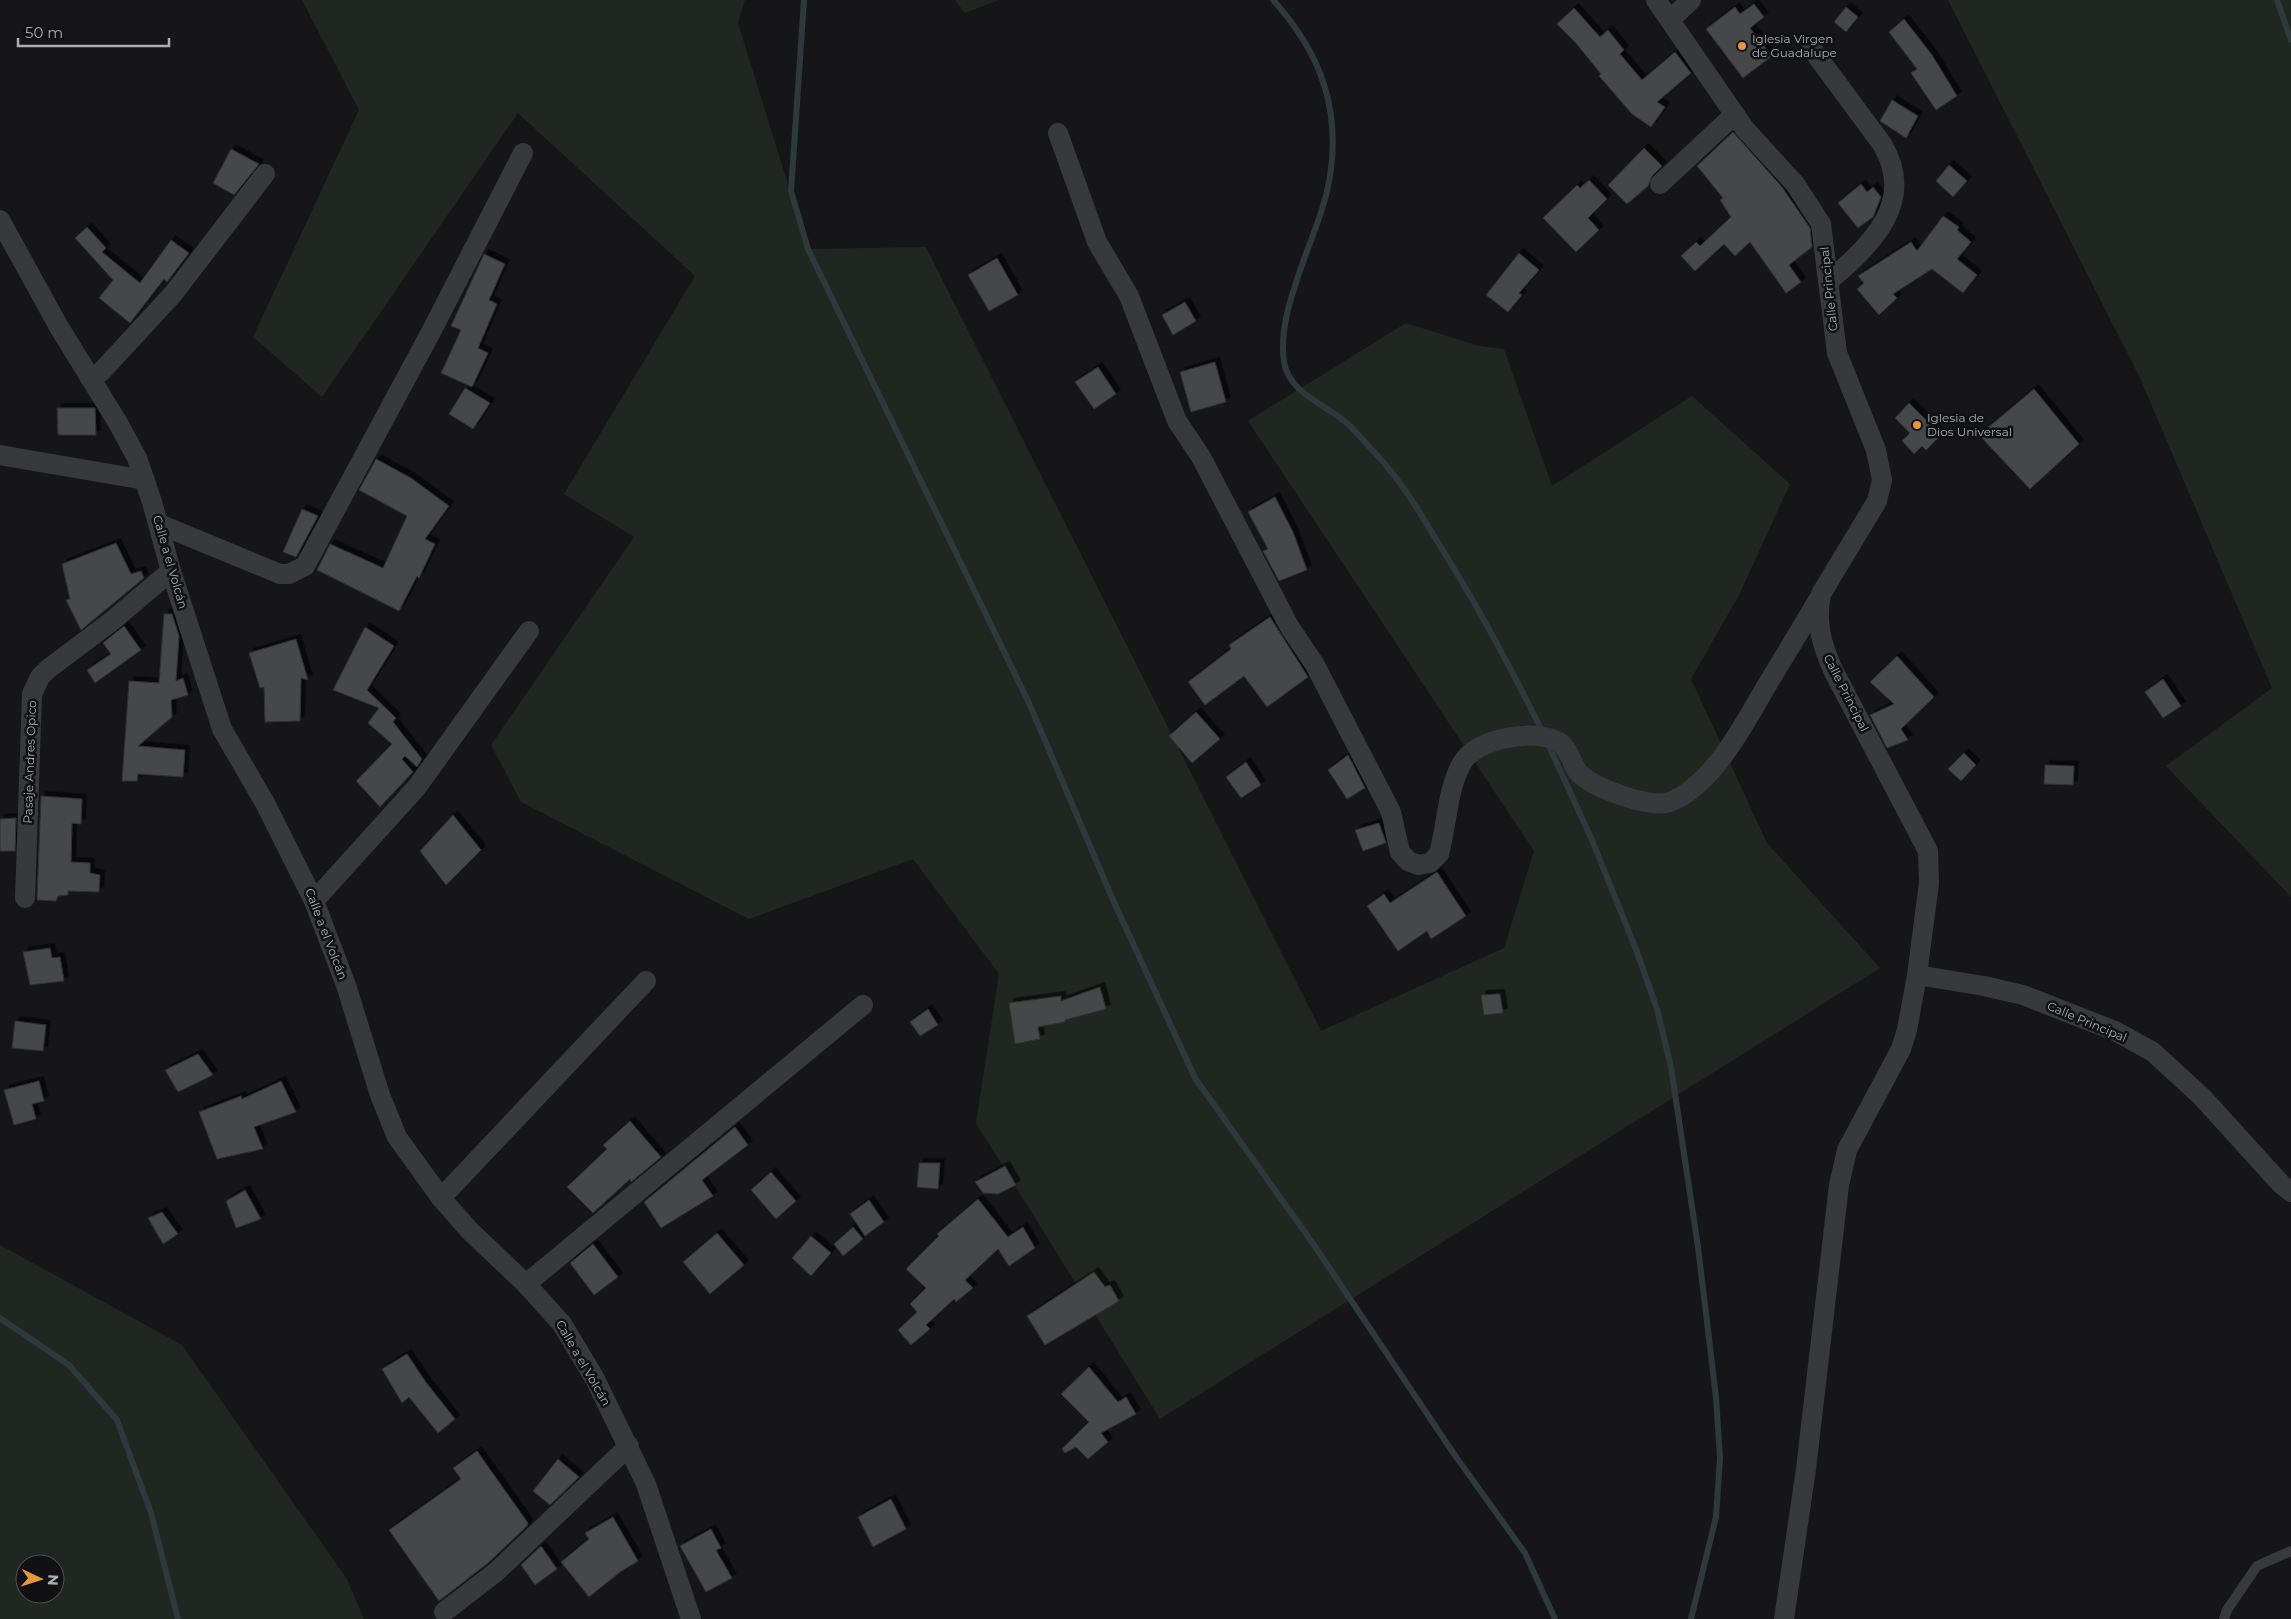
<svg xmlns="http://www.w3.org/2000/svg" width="2291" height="1619" font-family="Montserrat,sans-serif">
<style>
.green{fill:#202720;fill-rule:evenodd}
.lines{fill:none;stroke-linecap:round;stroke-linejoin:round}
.stream{stroke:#2e393d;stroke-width:6}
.building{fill:#45464a;stroke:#303033;filter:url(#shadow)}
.lane{stroke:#37393c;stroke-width:10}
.street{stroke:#37393c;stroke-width:20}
.poi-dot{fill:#e9953c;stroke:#111113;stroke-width:2}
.labels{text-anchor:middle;stroke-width:5;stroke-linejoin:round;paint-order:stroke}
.poi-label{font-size:12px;fill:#a8afb7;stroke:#111113;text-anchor:start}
.street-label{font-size:12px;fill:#a8afb7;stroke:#111113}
</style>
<defs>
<filter id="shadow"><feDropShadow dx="4.5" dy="-4.5" stdDeviation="0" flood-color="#0009"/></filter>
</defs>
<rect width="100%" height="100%" fill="#161618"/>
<g class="green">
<polygon points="302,0 745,0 738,23 808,249 926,247 1321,1031 1504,948 1534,851 1248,421 1406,323 1479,346 1504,349 1552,486 1692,396 1790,484 1739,595 1691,679 1767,843 1880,968 1160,1419 976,1123 999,974 913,859 749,919 521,802 491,745 634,537 564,494 695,276 518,113 322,397 253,337 359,110"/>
<polygon points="955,0 999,0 965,13"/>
<polygon points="1948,0 2291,0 2291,897 2166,766 2272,688 2140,378"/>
<path d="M0,1245L182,1345L347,1579L364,1619H0ZM25,1564H55V1594H25Z"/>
</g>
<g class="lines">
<g class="stream">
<polyline points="804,0 791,191 808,249 1029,703 1113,900 1195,1078 1314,1245 1454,1454 1525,1553 1555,1619"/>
<path d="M1273,0C1322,54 1343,113 1328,187C1323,211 1313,235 1304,259C1293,291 1279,328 1284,362C1289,394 1329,406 1349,425C1361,437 1372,450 1384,463C1408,491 1426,523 1445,554C1481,612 1513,672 1543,733"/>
<polyline points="2277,0 2291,40"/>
<polyline points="1548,744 1592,840 1637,952 1657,1009 1671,1067 1698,1247 1716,1397 1720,1458 1716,1517 1691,1619"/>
<polyline points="0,1318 69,1365 117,1420 151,1513 178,1619"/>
</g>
</g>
<g class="building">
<polygon points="1754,4 1764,17 1750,28 1772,56 1743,78 1706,29 1735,7 1740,14"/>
<polygon points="1846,7 1858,17 1846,32 1834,22"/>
<polygon points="1574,8 1600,37 1608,30 1624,50 1620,54 1642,80 1675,52 1691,73 1657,102 1665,107 1651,127 1632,114 1599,76 1601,74 1575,42 1557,24"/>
<polygon points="1904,19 1932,55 1957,96 1936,110 1911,73 1917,69 1889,32"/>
<polygon points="1892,100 1918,116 1906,138 1880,121"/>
<polygon points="1733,132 1782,187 1810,228 1812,247 1789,265 1801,282 1786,293 1750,242 1735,256 1724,244 1695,271 1681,256 1696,242 1700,246 1731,217 1720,200 1723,198 1697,166"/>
<polygon points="1644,148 1662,166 1652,176 1648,186 1627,204 1608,185"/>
<polygon points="231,149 259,164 234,195 213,183"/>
<polygon points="1949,165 1967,181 1953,197 1936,181"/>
<polygon points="1589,180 1607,199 1588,218 1599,230 1576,252 1543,218 1577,185 1580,188"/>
<polygon points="1861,184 1867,192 1873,187 1881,197 1873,217 1858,228 1838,203"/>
<polygon points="1943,216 1959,227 1957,230 1971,242 1957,259 1977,275 1963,293 1932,269 1893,294 1897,298 1879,315 1857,289 1864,283 1858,276 1911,242 1917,251"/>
<polygon points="87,227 106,248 102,252 140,283 171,240 189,253 167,282 164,279 130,323 99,298 113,280 75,238"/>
<polygon points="1519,253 1539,270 1519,293 1522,295 1508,312 1486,295"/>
<polygon points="484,254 505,264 489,300 497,304 478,348 488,353 472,387 441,373 461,330 451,326"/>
<polygon points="997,258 1018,295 989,311 968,275"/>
<polygon points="1185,302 1196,321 1173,335 1162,315"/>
<polygon points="1215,362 1226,402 1191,412 1180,372"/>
<polygon points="1098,367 1116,394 1094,409 1075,382"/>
<polygon points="465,388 490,403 473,429 449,414"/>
<polygon points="2034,389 2079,444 2030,489 1979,435"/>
<polygon points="1909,403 1941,435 1926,450 1922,446 1914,454 1902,441 1910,433 1895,418"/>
<polygon points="57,408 95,408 96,435 58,435"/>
<polygon points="376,459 411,478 449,506 425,539 435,544 419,578 417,576 399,611 317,570 330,544 383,568 407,516 359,490"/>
<polygon points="1275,497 1293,532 1307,570 1279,581 1263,551 1268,549 1248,512"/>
<polygon points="302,509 318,516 296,557 283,552"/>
<polygon points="116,543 131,574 141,571 144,578 81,630 66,600 70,599 62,564"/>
<polygon points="164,614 172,614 179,636 176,681 183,678 188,695 171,700 172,717 138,746 185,750 183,777 138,774 137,781 122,781 129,681 159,683"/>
<polygon points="1270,617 1308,677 1267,707 1244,676 1205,705 1188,682 1231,649 1229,645"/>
<polygon points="124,626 141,650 95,683 87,670 111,654 103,643"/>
<polygon points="365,627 394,646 367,690 396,718 393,722 422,759 417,767 405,756 402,759 413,772 380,807 356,781 392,744 368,723 379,708 333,690"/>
<polygon points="296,639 308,680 301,678 300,721 265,722 264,687 260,688 249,653"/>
<polygon points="1897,656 1934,697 1901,729 1908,740 1887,748 1870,715 1894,704 1870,682"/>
<polygon points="2163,679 2181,706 2163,718 2145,692"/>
<polygon points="1196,712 1220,739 1192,763 1169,736"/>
<polygon points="1964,753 1976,765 1961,781 1948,769"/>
<polygon points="1348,755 1365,788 1347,799 1328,770"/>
<polygon points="1246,762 1261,785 1241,798 1226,777"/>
<polygon points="2045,765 2074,766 2073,785 2044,784"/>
<polygon points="41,796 82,799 81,824 72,823 71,862 90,863 90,873 100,875 99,892 68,891 68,895 58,896 56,901 37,900"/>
<polygon points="453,815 481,850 446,885 420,851"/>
<polygon points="16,818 15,851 0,851 0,819"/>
<polygon points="1379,823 1386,843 1363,851 1355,830"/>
<polygon points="1437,872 1466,916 1431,939 1427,931 1398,951 1367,906 1384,894 1390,903"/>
<polygon points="50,948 52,958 60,957 64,981 30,985 23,952"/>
<polygon points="1100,987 1106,1009 1065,1020 1065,1022 1038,1027 1040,1039 1015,1044 1009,1003 1061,996 1061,1001"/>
<polygon points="1500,994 1503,1013 1484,1015 1481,995"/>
<polygon points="928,1009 938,1025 920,1036 910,1022"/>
<polygon points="15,1021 46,1025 43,1051 12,1048"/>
<polygon points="198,1054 213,1075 178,1092 165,1070"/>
<polygon points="39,1081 44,1101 32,1104 36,1119 14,1125 4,1090"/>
<polygon points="281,1081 296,1112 254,1127 263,1149 217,1159 199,1112 241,1096 242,1099"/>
<polygon points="630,1121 661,1157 631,1182 630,1179 593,1213 567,1187 607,1149 603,1145"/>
<polygon points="735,1127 748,1145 702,1180 713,1196 661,1228 644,1202"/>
<polygon points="919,1163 940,1163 938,1189 917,1187"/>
<polygon points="1005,1166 1016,1185 998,1194 983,1193 975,1182"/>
<polygon points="771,1172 796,1201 776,1219 751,1190"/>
<polygon points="245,1190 261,1219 236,1228 226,1201"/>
<polygon points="978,1199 1008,1237 1023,1227 1035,1248 1009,1266 998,1249 965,1280 973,1288 956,1302 954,1299 926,1325 930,1329 911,1345 898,1330 917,1312 910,1304 926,1288 906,1269 939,1236 937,1234"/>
<polygon points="869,1200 884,1222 865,1236 850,1214"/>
<polygon points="162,1212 178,1234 163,1244 148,1218"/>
<polygon points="853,1227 863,1239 843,1256 834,1244"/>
<polygon points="717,1233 744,1265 710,1294 683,1262"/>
<polygon points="811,1236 831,1253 811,1276 792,1258"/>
<polygon points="593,1244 618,1277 594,1295 570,1263"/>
<polygon points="1094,1272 1105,1287 1110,1285 1119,1301 1045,1345 1027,1316"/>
<polygon points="407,1354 425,1381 455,1419 438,1433 409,1397 402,1403 382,1369"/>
<polygon points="1089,1367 1118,1402 1126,1397 1136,1414 1101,1433 1108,1442 1088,1459 1076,1447 1065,1453 1062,1449 1089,1422 1061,1394"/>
<polygon points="477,1451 528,1523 527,1526 488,1563 439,1601 389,1530 461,1479 453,1468"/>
<polygon points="558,1459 579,1477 550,1505 533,1491"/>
<polygon points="891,1499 906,1529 873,1547 858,1517"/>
<polygon points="613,1517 638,1561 620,1572 589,1597 561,1562 589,1539 585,1533"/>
<polygon points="711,1529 721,1548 716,1550 732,1578 706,1592 680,1546"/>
<polygon points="541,1546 557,1569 535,1585 521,1565"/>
</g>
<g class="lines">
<polyline class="lane" points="2224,1619 2227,1610 2257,1566 2291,1551"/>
<g class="street">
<path d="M1656,0L1744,128L1795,184L1821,224L1837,353L1876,450L1882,480L1877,501L1821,594C1815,623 1822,646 1834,672L1928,851L1929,883L1917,975L1907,1030L1901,1049L1847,1150L1839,1185L1806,1469L1784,1619"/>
<polyline points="1670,20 1691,0"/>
<path d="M1811,48L1882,144C1917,202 1871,245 1829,281"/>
<path d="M1058,133L1097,242L1129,296L1177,421L1201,457L1289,626L1315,665L1391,812L1400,852L1408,861L1418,865L1430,863L1439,854C1447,825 1447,790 1462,763C1476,738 1535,728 1559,742C1570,749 1571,764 1579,773C1593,788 1650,809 1670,802C1714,784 1744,724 1767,685C1784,657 1801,629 1818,600"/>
<polyline points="1660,184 1735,114"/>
<polyline points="0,220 59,327 118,423 137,458 152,502 171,571 222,729 265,803 314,901 346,985 380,1095 397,1137 441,1198 470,1231 526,1284 562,1324 595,1379 646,1484 691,1619"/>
<polyline points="90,378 101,372 173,294 265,174"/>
<polyline points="0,455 145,480"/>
<polyline points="159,524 280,574 289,574 305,566 431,332 523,153"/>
<polyline points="25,898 32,694 40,677 48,669 112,621 171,571"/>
<polyline points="314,901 417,787 529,631"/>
<polyline points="1917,975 1984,986 2023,995 2115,1031 2153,1052 2202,1097 2281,1184 2291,1192"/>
<polyline points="441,1198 646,981"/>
<polyline points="526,1284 863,1005"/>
<polyline points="444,1612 496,1572 629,1446"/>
</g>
</g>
<g class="poi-dot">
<circle cx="1742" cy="46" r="5"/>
<circle cx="1917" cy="425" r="5"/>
</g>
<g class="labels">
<g class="poi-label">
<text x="1752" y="43">Iglesia Virgen<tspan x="1752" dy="14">de Guadalupe</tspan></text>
<text x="1927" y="422">Iglesia de<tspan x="1927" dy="14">Dios Universal</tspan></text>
</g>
<g class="street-label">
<text transform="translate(1829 289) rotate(-96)" y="4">Calle Principal</text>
<text transform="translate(170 562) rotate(74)" y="4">Calle a el Volcán</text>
<text transform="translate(1846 693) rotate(63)" y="4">Calle Principal</text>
<text transform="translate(30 762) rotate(-88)" y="4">Pasaje Andres Opico</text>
<text transform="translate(326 934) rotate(69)" y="4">Calle a el Volcán</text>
<text transform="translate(2087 1022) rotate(23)" y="4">Calle Principal</text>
<text transform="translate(583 1363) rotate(60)" y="4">Calle a el Volcán</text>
</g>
</g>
<g transform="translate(40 1579) rotate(94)"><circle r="24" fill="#111113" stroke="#4d5055"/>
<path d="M0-4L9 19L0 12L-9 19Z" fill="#e9953c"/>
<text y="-8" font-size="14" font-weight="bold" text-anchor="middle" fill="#a8afb7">N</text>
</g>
<path d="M18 38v8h151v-8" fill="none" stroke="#a8afb7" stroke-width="2.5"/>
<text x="25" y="38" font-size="15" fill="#a8afb7" stroke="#111113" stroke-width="4" paint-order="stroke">50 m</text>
</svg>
